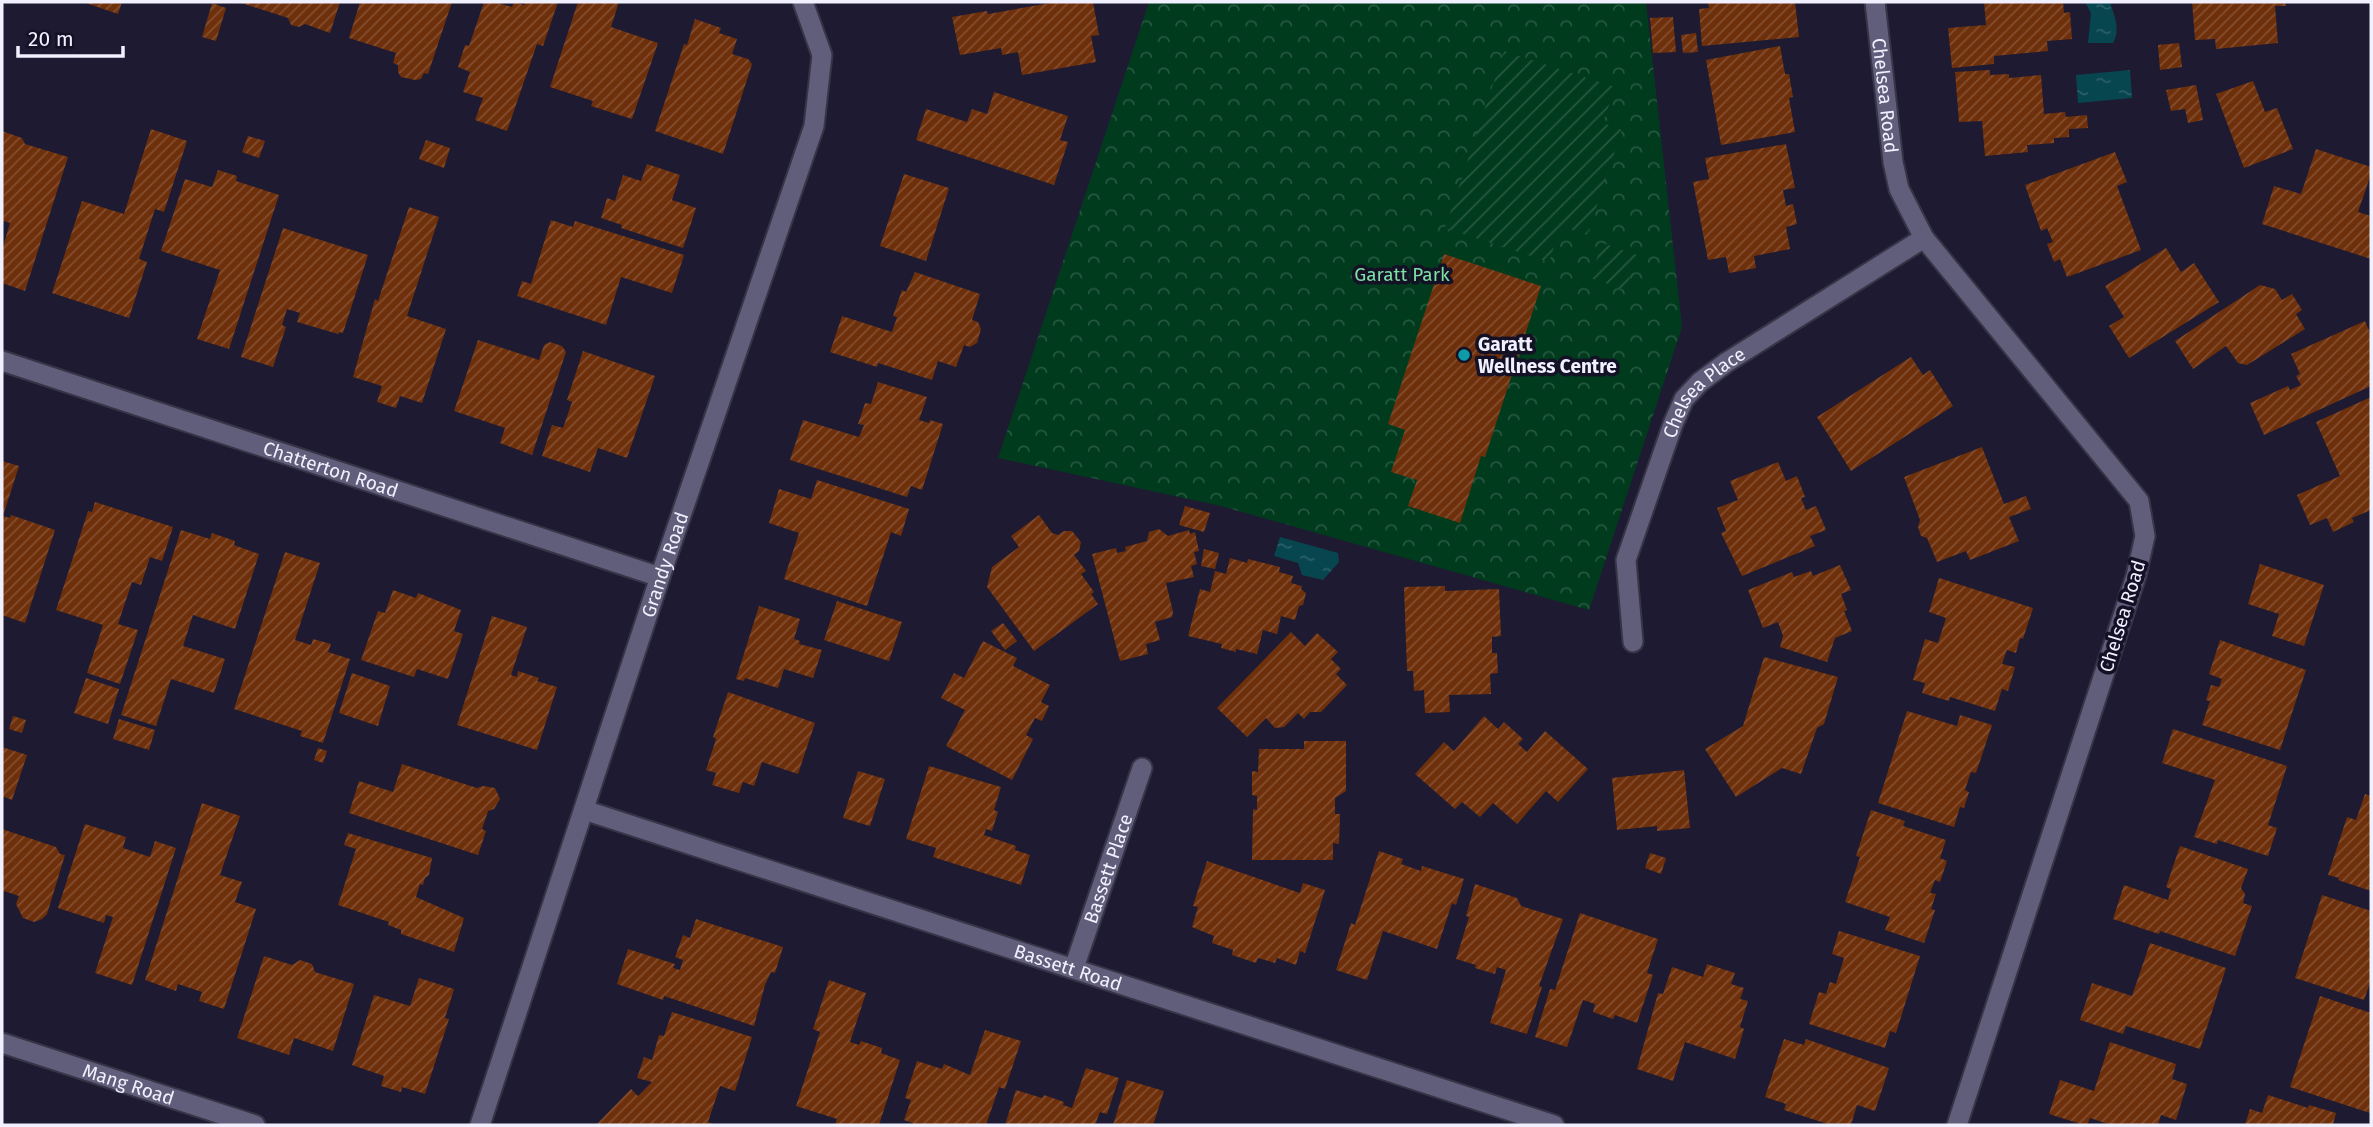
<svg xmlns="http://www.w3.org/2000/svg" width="2373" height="1127" font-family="'Fira Sans',sans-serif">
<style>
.park{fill:url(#park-crowns)}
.garden{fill:url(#garden-furrows)}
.water{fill:url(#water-ripples)}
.building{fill:url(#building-hatch)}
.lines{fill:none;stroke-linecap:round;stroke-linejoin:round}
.minor-casing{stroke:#373447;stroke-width:23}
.minor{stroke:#605e7a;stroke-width:19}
.culture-dot{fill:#0f9aa8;stroke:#141127;stroke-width:2.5}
.labels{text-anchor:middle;stroke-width:7;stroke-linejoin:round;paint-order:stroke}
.street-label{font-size:19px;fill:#f1f0fe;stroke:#141127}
.park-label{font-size:19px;fill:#7de0a2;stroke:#141127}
.poi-label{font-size:19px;font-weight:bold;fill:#f1f0fe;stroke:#141127;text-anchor:start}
</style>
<defs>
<pattern id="park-crowns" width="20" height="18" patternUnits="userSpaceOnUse" patternTransform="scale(1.75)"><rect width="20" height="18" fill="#003b1e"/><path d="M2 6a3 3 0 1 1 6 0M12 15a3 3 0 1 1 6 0" fill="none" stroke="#265840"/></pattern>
<pattern id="garden-furrows" width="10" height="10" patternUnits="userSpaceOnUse" patternTransform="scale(1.75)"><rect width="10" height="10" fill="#003b1e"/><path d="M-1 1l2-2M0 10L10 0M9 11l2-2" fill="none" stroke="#265840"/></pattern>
<pattern id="water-ripples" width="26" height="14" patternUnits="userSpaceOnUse" patternTransform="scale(1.75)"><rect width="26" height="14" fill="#07454f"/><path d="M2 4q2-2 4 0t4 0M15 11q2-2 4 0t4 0" fill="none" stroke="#2c6069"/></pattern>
<pattern id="building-hatch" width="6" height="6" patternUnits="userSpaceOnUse" patternTransform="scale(1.75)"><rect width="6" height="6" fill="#6e300b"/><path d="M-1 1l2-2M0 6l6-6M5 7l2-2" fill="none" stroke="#834e30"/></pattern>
</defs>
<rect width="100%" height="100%" fill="#1d1a31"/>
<polygon class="park" points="1149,2 1646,2 1682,327 1589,610 1221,506 998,458"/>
<g class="garden">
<polygon points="1504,51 1615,87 1603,123 1622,130 1587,235 1561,226 1549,262 1445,228"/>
<polygon points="1602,243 1637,255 1626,290 1590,278"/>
</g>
<g class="water">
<path d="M2085,2H2110C2114,15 2121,30 2113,43H2088L2091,13Z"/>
<polygon points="2130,70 2132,98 2078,103 2076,75"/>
<polygon points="1280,537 1338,553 1339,562 1323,580 1302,575 1298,563 1274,556"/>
</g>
<g class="building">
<polygon points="83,2 122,2 118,14"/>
<polygon points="238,2 340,2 330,33 305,24 299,27 291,25 288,18"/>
<polygon points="360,2 452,2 428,74 424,73 421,79 415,80 401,77 398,72 398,65 393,63 396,53 349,38"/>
<polygon points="484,2 495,2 512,7 514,2 524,5 525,2 558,2 543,46 537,44 507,131 475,120 483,98 463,92 470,72 458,67 465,45 469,46"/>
<polygon points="578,2 619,2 611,27 658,43 632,119 591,106 593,101 550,87"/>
<polygon points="1056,2 1093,2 1099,35 1091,36 1096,62 1022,75 1018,52 1002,55 1001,48 960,55 952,17 987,11 988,14"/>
<polygon points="1708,2 1795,2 1799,37 1702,46 1699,9 1709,8"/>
<polygon points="1984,2 2063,2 2064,13 2070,12 2072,39 2047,41 2048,51 1994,56 1994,64 1952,68 1948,28 1986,25"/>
<polygon points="2192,2 2285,2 2286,6 2275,6 2278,43 2216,49 2215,39 2195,40"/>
<polygon points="212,3 226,8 216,41 202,37"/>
<polygon points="1673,17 1676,52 1653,53 1650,18"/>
<polygon points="695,19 721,28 719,33 737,39 732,54 748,59 752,64 723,154 655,131 684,44 687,45"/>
<polygon points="1696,33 1698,52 1683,53 1681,35"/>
<polygon points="2179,43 2182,67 2160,70 2158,45"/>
<polygon points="1780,46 1785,74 1789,74 1793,97 1789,98 1795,132 1721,145 1706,60"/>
<polygon points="1990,70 1990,75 2009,74 2009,78 2041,75 2044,114 2065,112 2066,117 2087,115 2088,128 2069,129 2069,137 2054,138 2054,143 2027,145 2028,152 1985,156 1982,121 1959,122 1955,72"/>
<polygon points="2253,81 2265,112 2277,108 2293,149 2244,168 2216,94"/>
<polygon points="2196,85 2203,120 2188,123 2185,109 2171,111 2166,90"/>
<polygon points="994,92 1068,116 1060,140 1068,142 1054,185 916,140 926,109 967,122 972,109 987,114"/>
<polygon points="151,129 187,141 164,212 155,209 139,259 147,262 129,318 52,293 82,201 124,214"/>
<polygon points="2,131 22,138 25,144 68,157 25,291 2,283 2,250 10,223 4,221 2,228"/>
<polygon points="248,136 265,141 259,158 242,152"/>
<polygon points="426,140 450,148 444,168 419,159"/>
<polygon points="1786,144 1795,188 1783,190 1786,206 1793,204 1797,224 1786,227 1790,249 1754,256 1756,268 1729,273 1726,257 1708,260 1693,182 1709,179 1705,158"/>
<polygon points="2316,149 2371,167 2371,174 2358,212 2371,216 2371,259 2262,224 2274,186 2301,194"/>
<polygon points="2115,152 2127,182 2117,186 2141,250 2067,277 2060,259 2054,262 2047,244 2053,242 2047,228 2041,231 2025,185"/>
<polygon points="647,164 680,175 672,200 696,208 683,248 621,228 622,225 601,218 607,198 615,201 623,175 641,181"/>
<polygon points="218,170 237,176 236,181 279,195 229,349 197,339 220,270 161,251 185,179 212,187"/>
<polygon points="904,174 949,188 926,261 880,246"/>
<polygon points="409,207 439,217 407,316 446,329 422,403 400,396 396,408 377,402 382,386 353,377 375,299 378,301"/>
<polygon points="551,220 573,227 575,221 684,255 672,293 621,277 606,325 517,296 522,281 531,284"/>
<polygon points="283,228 368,255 343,333 339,332 338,334 297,322 300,313 287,309 282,325 286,327 273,367 241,357"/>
<polygon points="2166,248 2181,272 2194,263 2219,302 2129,358 2109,326 2124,317 2105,286"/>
<polygon points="1444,254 1541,286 1485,457 1481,456 1460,523 1408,506 1417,480 1391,472 1405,430 1388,424"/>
<polygon points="915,272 980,294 972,320 978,322 981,329 977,343 970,347 964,345 956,367 938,361 932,380 878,363 877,367 830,352 842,316 892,332 897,317 893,316 902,290 906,292"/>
<polygon points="2260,285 2275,289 2282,300 2292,294 2302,310 2296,314 2305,329 2247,365 2238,363 2226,346 2193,369 2175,341"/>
<polygon points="2365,321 2371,335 2371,386 2264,435 2250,403 2288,386 2290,390 2301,385 2296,376 2300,374 2291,354"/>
<polygon points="478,340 539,360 544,345 550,342 562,346 566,352 532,455 500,443 505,428 454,411"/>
<polygon points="583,351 655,376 627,458 598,448 590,472 542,456 552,425 563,428 572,402 567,400"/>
<polygon points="1911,357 1923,375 1930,370 1953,406 1851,471 1817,417"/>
<polygon points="878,382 927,397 919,420 929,423 930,420 943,424 922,490 911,486 907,497 790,460 803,420 859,437 864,425 858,424 865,403 871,404"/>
<polygon points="2371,397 2371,510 2352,518 2354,522 2333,532 2327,518 2310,525 2297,495 2340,476 2316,422"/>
<polygon points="1982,447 2004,504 2026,496 2031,509 2009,517 2019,541 1970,560 1966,551 1937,562 1927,538 1921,536 1918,527 1920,520 1904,477"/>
<polygon points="2,461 19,466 3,516 10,518 11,515 55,530 25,623 2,615"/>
<polygon points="1778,462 1786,481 1797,476 1805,497 1801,498 1806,510 1816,506 1826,530 1810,536 1815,546 1742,576 1721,533 1726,531 1717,508 1738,500 1730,481"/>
<polygon points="817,480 909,509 901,536 891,532 867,606 784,579 799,533 769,523 779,489 811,499"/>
<polygon points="95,502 173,527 162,561 150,557 141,585 132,582 118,624 138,630 120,684 87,673 103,625 56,610 88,511 92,512"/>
<polygon points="1185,506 1210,513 1204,532 1179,525"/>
<polygon points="1039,515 1052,533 1058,535 1064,531 1072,531 1081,542 1079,551 1074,555 1086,571 1081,574 1094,592 1091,594 1098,604 1034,651 987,587 992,567 1019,547 1011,536"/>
<polygon points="1159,529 1168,536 1189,530 1190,534 1195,532 1199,551 1194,552 1197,564 1191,566 1194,577 1166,583 1173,612 1172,617 1155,622 1160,640 1146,644 1148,654 1120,661 1092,554 1116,548 1117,553 1126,551 1125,547 1147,541 1149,532"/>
<polygon points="181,530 210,539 212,533 235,541 234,545 259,554 235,629 193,615 183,646 225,659 214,693 171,679 156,726 121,715"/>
<polygon points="1204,549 1219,553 1215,569 1201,566"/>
<polygon points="285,552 320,563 295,640 311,645 313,639 331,644 328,652 350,659 323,743 300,736 302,731 234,709"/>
<polygon points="1230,558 1247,563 1248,559 1280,567 1279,572 1293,576 1291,583 1302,586 1301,589 1306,593 1303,605 1299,606 1295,620 1281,616 1277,634 1263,630 1257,654 1236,649 1236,652 1221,648 1222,644 1188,636 1200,589 1210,592 1215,571 1226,574"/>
<polygon points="2260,564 2324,585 2304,646 2272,636 2279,614 2248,604"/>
<polygon points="1840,565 1851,590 1841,594 1847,610 1844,611 1852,631 1835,638 1827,662 1780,647 1783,636 1778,622 1763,628 1748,590 1792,572 1794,577 1811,571 1813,576"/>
<polygon points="1939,578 2033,608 2023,639 2020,638 2016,653 2007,650 2002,664 2015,667 2008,691 2002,689 1995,711 1950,697 1949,701 1922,693 1925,683 1913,680 1925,639 1938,643 1946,618 1929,612"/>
<polygon points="1445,586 1445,591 1499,589 1501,636 1492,637 1492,653 1497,653 1498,673 1490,674 1491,694 1449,695 1450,712 1425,713 1424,690 1414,691 1413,671 1407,671 1404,587"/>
<polygon points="393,590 416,598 418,593 461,610 454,631 463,634 448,679 417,669 414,677 361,660 378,611 385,613"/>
<polygon points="837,601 902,622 889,661 824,640"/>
<polygon points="759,606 800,619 794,639 800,641 799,644 822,650 813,678 784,669 778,688 745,678 744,681 736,679"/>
<polygon points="492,616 527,627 511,675 517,677 518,671 539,678 537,681 557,687 537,750 457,725"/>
<polygon points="1003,623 1017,641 1005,650 991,631"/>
<polygon points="1291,632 1305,646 1317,633 1338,652 1331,659 1341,669 1336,674 1347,685 1321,712 1310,712 1304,719 1298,713 1284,727 1275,728 1266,718 1247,737 1217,708"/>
<polygon points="2220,640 2306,670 2280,750 2202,725 2210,701 2206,700 2211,685 2219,687 2222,679 2209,674"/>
<polygon points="983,641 1017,658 1013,666 1050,685 1041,702 1049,706 1042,721 1035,718 1026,735 1033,739 1012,780 946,746 965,710 941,698 954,673 964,678"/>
<polygon points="1764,657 1838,677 1824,724 1817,728 1801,774 1782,768 1736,797 1705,749 1743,726"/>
<polygon points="352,673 390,686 378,726 339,713"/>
<polygon points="86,678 119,689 108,724 74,713"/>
<polygon points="728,692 815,723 798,774 762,762 754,786 743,782 739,793 712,785 716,773 706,770 716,739 713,737"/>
<polygon points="1907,711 1957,726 1960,715 1992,725 1976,773 1971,772 1965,790 1969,792 1964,808 1960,807 1954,827 1878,803"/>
<polygon points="13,716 26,720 22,733 9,729"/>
<polygon points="1484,716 1498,729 1504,722 1523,739 1518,744 1527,752 1545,731 1588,769 1558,802 1546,791 1517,824 1493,803 1480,817 1462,802 1455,809 1415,774 1444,742 1454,751"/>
<polygon points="119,719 155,730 149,750 113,739"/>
<polygon points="2173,729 2287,766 2268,825 2277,828 2268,856 2218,840 2217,844 2194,837 2215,780 2162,763"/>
<polygon points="1304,741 1346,741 1346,791 1335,798 1335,814 1340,814 1339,844 1333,843 1333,860 1252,860 1253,809 1257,810 1257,796 1252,795 1252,771 1258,772 1259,749 1304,749"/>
<polygon points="2,747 27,755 12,800 2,796"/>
<polygon points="318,748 327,751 323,763 314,760"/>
<polygon points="402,764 477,788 483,786 495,788 500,799 494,809 488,811 482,829 486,831 478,855 349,813 359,781 393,792"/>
<polygon points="929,766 1001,787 994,810 998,812 992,831 986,829 984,835 1016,846 1015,850 1030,855 1021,885 933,857 936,848 906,839"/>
<polygon points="1684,770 1690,828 1657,831 1657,826 1617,830 1612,778"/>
<polygon points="858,771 885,779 870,826 843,818"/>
<polygon points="2365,794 2371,796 2371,891 2338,880 2339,878 2328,875 2347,817 2356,820"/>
<polygon points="202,803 240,816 220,875 242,882 235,902 256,909 224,1009 199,1001 202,992 178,984 176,991 145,980"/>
<polygon points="1871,810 1905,821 1903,826 1946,840 1940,858 1947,861 1940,882 1935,880 1930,893 1936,894 1931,909 1935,910 1924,943 1885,930 1890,917 1845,902 1860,857 1856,856"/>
<polygon points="85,824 126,837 123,848 150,857 155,841 176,848 132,985 95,973 113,917 106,915 104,923 58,908"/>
<polygon points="2,829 56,847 60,854 65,855 47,914 42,919 34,922 23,918 16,904 19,896 4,891 2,896"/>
<polygon points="348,833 432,858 429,875 425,878 423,885 420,884 416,897 464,918 454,952 401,934 401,930 388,925 389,922 338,905 356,849 344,845"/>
<polygon points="2180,846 2248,869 2241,888 2245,894 2243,903 2252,906 2235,956 2160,931 2159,934 2113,919 2124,885 2168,900 2171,889 2166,887"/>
<polygon points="1379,851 1403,859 1401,864 1421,871 1422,866 1464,879 1456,905 1452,903 1437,949 1383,931 1367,980 1336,970 1351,923 1355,925"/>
<polygon points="1650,853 1666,858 1661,874 1645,868"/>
<polygon points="1207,861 1300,893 1303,883 1325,890 1305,953 1300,951 1296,965 1277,958 1275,963 1258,958 1256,963 1232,955 1233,950 1212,943 1214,936 1192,927 1198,907 1193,906"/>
<polygon points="1475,884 1517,898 1521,906 1563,919 1539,986 1542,987 1527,1034 1490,1023 1506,970 1497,967 1495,974 1475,968 1476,965 1456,959 1469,917 1466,916"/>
<polygon points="2322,895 2371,911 2371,980 2364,1000 2295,978"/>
<polygon points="1580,913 1658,939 1647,973 1653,975 1637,1023 1615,1015 1613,1019 1593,1012 1595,1004 1583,1000 1567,1047 1535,1037 1550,989 1555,990"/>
<polygon points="696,919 783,947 775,973 771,972 765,985 754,1026 664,996 663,1000 617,984 628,949 675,964 673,968 680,970 683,960 675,957 683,935 690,938"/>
<polygon points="1839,931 1920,956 1896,1033 1890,1031 1885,1048 1809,1024 1819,992 1826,994 1830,982 1836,984 1844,958 1832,954"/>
<polygon points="2150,943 2226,968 2200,1049 2126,1026 2123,1034 2080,1020 2092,983 2132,996"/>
<polygon points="264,956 292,965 300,960 312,964 315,972 354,984 333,1051 294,1038 289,1055 237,1038"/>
<polygon points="1707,964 1735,973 1731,984 1744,988 1740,999 1748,1001 1740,1027 1744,1029 1735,1059 1685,1042 1673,1081 1637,1069 1658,993 1663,994 1672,967 1703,977"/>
<polygon points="419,978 454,989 445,1018 449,1019 425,1094 402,1087 401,1092 381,1086 384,1076 352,1065 374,995 410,1006"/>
<polygon points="829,980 866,993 850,1042 859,1045 861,1041 882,1048 881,1053 900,1060 879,1125 835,1125 837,1119 796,1106 820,1032 813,1029"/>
<polygon points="2320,996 2371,1013 2370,1113 2290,1087"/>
<polygon points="672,1012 752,1037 735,1091 720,1086 708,1122 716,1125 596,1125 631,1089 638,1096 652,1082 637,1078 644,1057 652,1060 659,1035 664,1036"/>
<polygon points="985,1030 1021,1041 1005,1089 999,1087 986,1125 912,1125 913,1123 904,1120 911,1100 905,1098 917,1061 942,1069 944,1064 970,1075"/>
<polygon points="1784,1039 1804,1045 1806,1039 1889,1068 1875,1111 1857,1105 1851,1125 1831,1125 1784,1110 1786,1104 1765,1097"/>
<polygon points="2110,1042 2176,1064 2172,1079 2187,1084 2176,1120 2161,1115 2158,1125 2111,1125 2090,1118 2087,1125 2084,1125 2049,1114 2060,1080 2094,1091"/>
<polygon points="1086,1068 1119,1078 1107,1114 1100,1112 1095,1125 1005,1125 1016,1090 1042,1098 1044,1095 1064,1102 1063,1105 1072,1108"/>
<polygon points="1127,1080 1164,1091 1153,1125 1113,1125"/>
<polygon points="2268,1095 2308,1108 2309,1105 2336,1113 2333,1125 2245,1125 2250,1109 2262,1113"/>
</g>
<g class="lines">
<defs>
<g id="minor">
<path id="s1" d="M1875,2L1893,162L1899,189L1924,238L2139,501L2145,536L2136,576L1957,1125"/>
<path id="s2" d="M2,361L660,577"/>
<path id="s3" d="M1633,642L1626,560L1673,424L1684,399L1700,382L1727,362L1924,238"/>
<path id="s4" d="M584,810L1554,1125"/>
<path id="s5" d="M1074,968L1142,768"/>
<path id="s6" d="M2,1043L255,1125"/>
<path id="s7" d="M480,1125L660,577L814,126L822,55L803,2"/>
</g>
</defs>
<use href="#minor" class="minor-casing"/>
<use href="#minor" class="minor"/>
</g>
<circle class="culture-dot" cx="1464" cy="355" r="7"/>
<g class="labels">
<g class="street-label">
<text dy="7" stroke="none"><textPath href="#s1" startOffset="94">Chelsea Road</textPath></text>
<text dy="7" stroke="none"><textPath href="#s3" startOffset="271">Chelsea Place</textPath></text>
<text dy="7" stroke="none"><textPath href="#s2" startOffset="346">Chatterton Road</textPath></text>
<text dy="7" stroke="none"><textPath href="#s7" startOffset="590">Grandy Road</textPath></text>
<text transform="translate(2122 616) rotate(-73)" y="7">Chelsea Road</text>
<text dy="7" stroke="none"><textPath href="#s5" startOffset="105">Bassett Place</textPath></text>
<text dy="7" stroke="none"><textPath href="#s4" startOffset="509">Bassett Road</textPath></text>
<text dy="7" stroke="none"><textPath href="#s6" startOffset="133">Mang Road</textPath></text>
</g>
<g class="park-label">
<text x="1402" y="281">Garatt Park</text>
</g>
<g class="poi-label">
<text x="1478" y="351">Garatt<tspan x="1478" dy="22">Wellness Centre</tspan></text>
</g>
</g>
<rect width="2373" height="1127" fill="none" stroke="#f1f0fe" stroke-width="7"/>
<path d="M18 46v10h105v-10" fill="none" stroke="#f1f0fe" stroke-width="3.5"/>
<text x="28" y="46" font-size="21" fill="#f1f0fe" stroke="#141127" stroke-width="5" paint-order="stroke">20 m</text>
</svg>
